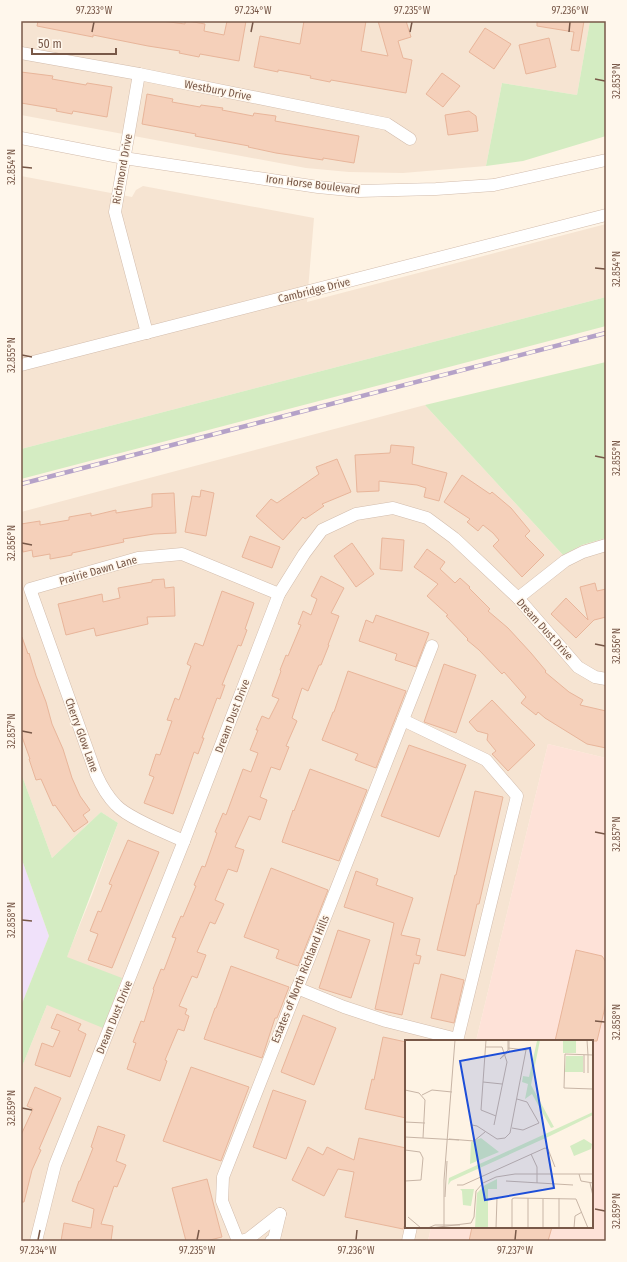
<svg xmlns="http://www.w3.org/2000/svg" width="627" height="1262" font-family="'Fira Sans Condensed',sans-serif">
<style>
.residential{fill:#f6e4d2}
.commercial{fill:#fee2d8}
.education{fill:#f0e1fa}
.green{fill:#d4ecc2}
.building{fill:#f5d0ba;stroke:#e8b59a}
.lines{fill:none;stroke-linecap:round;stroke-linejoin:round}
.minor-casing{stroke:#d2bcac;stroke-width:13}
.minor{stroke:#fff;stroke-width:12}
.rail-casing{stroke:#b5a2c8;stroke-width:4.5}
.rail{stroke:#fff7ec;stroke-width:3;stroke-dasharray:9;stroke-linecap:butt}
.ticks{fill:none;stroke:#785848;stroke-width:1.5}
.labels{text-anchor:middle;stroke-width:3;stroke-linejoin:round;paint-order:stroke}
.street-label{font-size:11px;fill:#785848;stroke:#fff7ec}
.inset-road{fill:none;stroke:#c8b5a6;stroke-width:1}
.view{fill:#1d4ed8;fill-opacity:0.15;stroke:#1d4ed8;stroke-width:2}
.inset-edge{fill:none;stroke:#785848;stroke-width:2}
.neatline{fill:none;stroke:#785848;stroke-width:1.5}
.ticks-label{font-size:10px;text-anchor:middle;fill:#785848}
</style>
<rect width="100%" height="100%" fill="#fef3e4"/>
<g class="residential">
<polygon points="21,21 590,21 577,95 502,83 486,166 403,173 349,172 306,168 21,115"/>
<polygon points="21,176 132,197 136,190 143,186 314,218 307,302 606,224 606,297 21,449"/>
<polygon points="425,405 562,554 582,545 606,538 606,758 548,744 476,1041 406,1041 406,1227 431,1227 428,1241 21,1241 21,1069 92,895 118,823 101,812 52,858 21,773 21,512"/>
</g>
<polygon class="commercial" points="548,744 606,758 606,1241 428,1241 431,1227 592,1227 592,1041 476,1041"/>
<polygon class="education" points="21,857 49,936 21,1006"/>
<g class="green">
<polygon points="590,21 606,21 606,136 523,161 486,166 502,83 577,95"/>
<polygon points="606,297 606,326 21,479 21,449"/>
<polygon points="606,362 606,538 582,545 563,555 425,405"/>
<polygon points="21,773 52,858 101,812 118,823 67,957 122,978 103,1028 47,1005 21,1069 21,1006 49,936 21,857"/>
</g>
<g class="building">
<polygon points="38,21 162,21 185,24 185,21 188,21 205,24 204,31 224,35 227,21 246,21 239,61 200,54 199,57 179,53 180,51 148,46 93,35 93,37 37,26"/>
<polygon points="304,21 366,21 361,51 388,56 378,21 406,21 411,37 398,41 403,58 412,60 406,93 331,80 330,82 310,78 311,76 278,70 278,72 254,67 260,36 300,44"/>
<polygon points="537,21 584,21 579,51 571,50 574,32 537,26"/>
<polygon points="485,28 511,44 494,69 469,52"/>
<polygon points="549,38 556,67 526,74 519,45"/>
<polygon points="21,72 53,76 52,79 86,85 87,83 112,87 107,117 73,111 72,114 56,111 57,109 21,103"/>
<polygon points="442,73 460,86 443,107 426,94"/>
<polygon points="147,94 173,99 172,102 200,107 201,105 223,108 222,110 253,116 254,113 276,116 275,121 359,136 354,163 323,158 323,160 276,153 248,147 249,146 195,136 196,134 142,124"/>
<polygon points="469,111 476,116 478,131 448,135 445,115"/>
<polygon points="391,445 414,447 412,464 447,473 439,501 424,497 426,488 417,485 379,481 379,491 357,492 355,455 390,453"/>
<polygon points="337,459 351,492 322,504 324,506 305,519 303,517 283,540 256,516 271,499 277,503 319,474 316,467"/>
<polygon points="462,475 490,494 492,492 511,508 530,531 525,536 544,555 522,577 493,546 499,540 493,533 483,525 478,531 467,522 470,519 444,502"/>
<polygon points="201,490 214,493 206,536 185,532 192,496 200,497"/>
<polygon points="174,493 176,533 154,534 123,539 124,542 72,553 72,555 50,559 50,554 33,557 32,550 23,552 21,542 21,524 40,521 40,525 69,520 69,517 91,513 91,516 116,510 116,513 152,507 152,494"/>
<polygon points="250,536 280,547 272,568 242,557"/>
<polygon points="382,538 404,540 402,571 380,569"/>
<polygon points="352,543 374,574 356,587 334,556"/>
<polygon points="427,549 445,562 440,569 455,583 460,578 470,587 469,588 490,609 488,611 508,628 531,653 546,671 545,672 569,692 583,700 580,705 606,711 606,748 587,744 545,718 538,712 536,715 521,703 526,697 504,672 502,674 479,650 467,640 468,639 446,616 448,615 427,596 438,584 414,567"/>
<polygon points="321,576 344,588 331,613 339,616 328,645 329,645 321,665 319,665 308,691 302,688 292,718 297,721 286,746 289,747 280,770 271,767 260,797 267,800 260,820 249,816 235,847 244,850 237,872 228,869 215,900 224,904 215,924 210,922 197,952 206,955 197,978 192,976 179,1006 187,1009 185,1014 189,1016 184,1031 178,1029 165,1060 167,1061 160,1081 127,1069 136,1043 133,1042 141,1021 144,1022 154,990 153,989 161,969 164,970 176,938 172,937 181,916 183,917 196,886 194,885 202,866 205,867 217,833 215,832 223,813 226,815 243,769 251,772 258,753 250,750 258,730 256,730 262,716 269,719 279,699 272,696 281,671 280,670 286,655 288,656 301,625 298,624 303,611 311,615 317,599 311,596"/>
<polygon points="164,579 165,588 174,587 175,616 147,617 148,624 96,636 94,628 66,635 58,604 102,594 103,602 120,598 118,588 152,582 152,580"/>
<polygon points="595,583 597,591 606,589 606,617 594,620 576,638 551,614 566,598 588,620 580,587"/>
<polygon points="222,591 254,603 245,629 247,630 241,646 238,645 222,685 225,685 220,699 217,698 202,738 204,738 198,754 194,752 173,814 144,803 154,777 149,775 156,754 160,755 172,721 167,720 175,698 179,700 191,666 187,664 195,643 203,646"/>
<polygon points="376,615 429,633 416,667 395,660 397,654 359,641 366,620 373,623"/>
<polygon points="21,637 22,637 28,654 29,653 36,676 46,702 52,724 63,749 72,778 80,796 90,810 83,815 88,822 74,832 55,805 53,806 41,779 36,780 29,759 30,759 21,734"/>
<polygon points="444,664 476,675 456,733 424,722"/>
<polygon points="348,671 406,691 376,768 355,760 358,754 322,740 333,712 334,712"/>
<polygon points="492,700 535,745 508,771 492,754 496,751 487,740 488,734 477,731 469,722"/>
<polygon points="409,745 466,765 439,837 381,816"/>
<polygon points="310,769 367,790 339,861 282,842 293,810 294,811"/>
<polygon points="475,791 503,797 479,904 477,904 465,956 437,950 455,875 456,875"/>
<polygon points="128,840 159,852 112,968 88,960 98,934 90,931 98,911 101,912 112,885 109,884"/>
<polygon points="271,868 328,890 298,966 276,958 279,950 244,937"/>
<polygon points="356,871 378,879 376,885 413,898 401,935 420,939 416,955 421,956 419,964 414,963 402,1015 375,1009 394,923 344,907"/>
<polygon points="338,930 370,940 351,998 319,988"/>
<polygon points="576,950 602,956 606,962 606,1003 597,1041 555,1041"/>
<polygon points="231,966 289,987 277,1018 275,1018 262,1058 204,1039 215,1008 216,1008"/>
<polygon points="441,974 464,980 454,1023 431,1018"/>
<polygon points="57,1014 81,1024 78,1030 86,1034 70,1077 35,1065 42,1043 53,1047 60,1031 51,1028"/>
<polygon points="303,1015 336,1028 314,1085 281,1072"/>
<polygon points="383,1037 406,1042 406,1118 365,1109 372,1079 374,1080"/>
<polygon points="191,1067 249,1087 221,1161 163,1141"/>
<polygon points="35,1087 61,1098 39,1149 41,1150 32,1170 24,1202 21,1202 21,1135 33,1109 27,1106"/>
<polygon points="273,1090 306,1101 286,1159 253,1147"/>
<polygon points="98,1126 125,1135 116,1161 126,1165 117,1187 114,1186 101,1224 113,1226 111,1241 61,1241 64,1223 91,1228 94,1209 72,1201 79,1181 80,1181 93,1148 91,1147"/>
<polygon points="359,1138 406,1148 406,1222 403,1229 345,1217 354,1172 338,1169 324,1196 292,1180 308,1147 323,1155 327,1147 354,1160"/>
<polygon points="207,1179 222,1237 206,1241 186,1241 172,1188"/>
<polygon points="472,1227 552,1227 548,1241 469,1241"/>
</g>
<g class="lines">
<defs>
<g id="minor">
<polyline points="21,53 139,74 387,124 410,139"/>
<polyline points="139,74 115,212 147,333"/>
<polyline points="21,138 124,158 318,187 359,191 436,189 494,185 606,160"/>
<polyline points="21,365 606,215"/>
<polyline points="518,598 565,561 583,552 606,545"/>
<polyline points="403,720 486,760 517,796 457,1041"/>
<path d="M184,841C166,833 128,818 116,805C107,796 101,785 96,774L30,589L138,558L182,554L279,594"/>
<polyline points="297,988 344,1007 386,1021 457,1039"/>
<polyline points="36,1241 55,1165 184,841 279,594 304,554 322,530 356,514 393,508 427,518 454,538 518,598 578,667 595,677 606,679"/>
<polyline points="238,1241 222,1201 223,1177 432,646"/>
<polyline points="241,1241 248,1239 280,1214"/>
<polyline points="271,1241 274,1239 280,1214"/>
<polyline points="408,1241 411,1227"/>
</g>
</defs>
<use href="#minor" class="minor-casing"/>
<use href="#minor" class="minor"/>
<defs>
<polyline id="rail" points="21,484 606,333"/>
</defs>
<use href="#rail" class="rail-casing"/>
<use href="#rail" class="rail"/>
</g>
<path class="ticks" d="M92,32L94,22M251,32L253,22M410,32L412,22M569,32L570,22M595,79L605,81M22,167L32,168M595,268L605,269M22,355L32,357M595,456L605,458M22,543L32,545M595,644L605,646M22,731L32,733M595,832L605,834M22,920L32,921M595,1021L605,1022M22,1108L32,1110M595,1209L605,1211M38,1240L40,1230M197,1240L199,1230M356,1240L357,1230M515,1240L516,1230"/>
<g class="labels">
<g class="street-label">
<text transform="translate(218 90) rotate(11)" y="4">Westbury Drive</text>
<text transform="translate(122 169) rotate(-80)" y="4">Richmond Drive</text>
<text transform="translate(313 184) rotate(7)" y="4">Iron Horse Boulevard</text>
<text transform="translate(314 290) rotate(-14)" y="4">Cambridge Drive</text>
<text transform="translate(98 570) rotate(-16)" y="4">Prairie Dawn Lane</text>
<text transform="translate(545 629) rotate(48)" y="4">Dream Dust Drive</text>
<text transform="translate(232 716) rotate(-69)" y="4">Dream Dust Drive</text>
<text transform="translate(82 735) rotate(70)" y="4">Cherry Glow Lane</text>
<text transform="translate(300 979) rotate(-68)" y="4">Estates of North Richland Hills</text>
<text transform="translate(114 1017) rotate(-68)" y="4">Dream Dust Drive</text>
</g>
</g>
<g transform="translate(405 1040)">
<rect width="188" height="188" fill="#fef3e4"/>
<path d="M135,0L126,45L149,87L146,88L127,54L120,59L123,44L117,42L118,36L124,37L132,1ZM158,0L171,1V13H158ZM161,16H178V32H160ZM188,72V75L145,96L46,141L43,145L44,138ZM76,98L94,112L65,124L66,102ZM179,99L187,104L186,109L169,116L165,106ZM92,139V149H83V188H70L72,153L80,145ZM55,149H69L66,166L58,165L57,151Z" fill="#d4ecc2"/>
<path class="inset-road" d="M81,0L76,70L91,76M182,0L183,15M81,7H97L102,22L89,85M188,15L160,14L159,48L188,49M95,19L104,11V0M95,19L103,10V0M179,33V15M183,33V15M78,42L97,44M0,50L14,53L20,60L18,98M17,55L27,50L47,52M0,82L20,83M67,85L72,86L92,99L100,98L105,93L121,10L103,8M107,88L118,90L134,83L122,62L112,59M0,97L54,100M44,99L69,101L80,92M0,110L15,112L18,118L16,140L0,141M126,114L132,127V143M174,134L176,141L188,143M101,141L168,145M185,143L188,156M52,145H58L140,108L143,109L150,127M40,157L42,121M3,177L16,188M23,188L30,185H55M26,188L66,183L69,177L71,151L78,143L91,137L110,134H188M39,188V140L50,0M91,188L92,158M107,188V159L109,158L171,159L183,188M123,188V158M138,188V159M154,188V158M169,188L170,176L177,172"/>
<path class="view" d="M125,8L149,148L80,160L55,21Z"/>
<rect width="188" height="188" class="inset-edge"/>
</g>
<rect width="627" height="1262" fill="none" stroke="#fff7ec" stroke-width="44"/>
<path d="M32 48v6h84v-6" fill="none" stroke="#785848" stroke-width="2"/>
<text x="38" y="48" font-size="12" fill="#785848" stroke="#fff7ec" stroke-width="3" paint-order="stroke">50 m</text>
<rect x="22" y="22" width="583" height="1218" class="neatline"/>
<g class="ticks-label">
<text x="94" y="14">97.233°W</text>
<text x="253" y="14">97.234°W</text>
<text x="412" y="14">97.235°W</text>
<text x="570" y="14">97.236°W</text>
<text transform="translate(616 81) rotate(-90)" y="4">32.853°N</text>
<text transform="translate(11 167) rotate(-90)" y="4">32.854°N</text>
<text transform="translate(616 269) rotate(-90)" y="4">32.854°N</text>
<text transform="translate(11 355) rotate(-90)" y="4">32.855°N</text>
<text transform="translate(616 458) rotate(-90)" y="4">32.855°N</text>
<text transform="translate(11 543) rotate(-90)" y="4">32.856°N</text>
<text transform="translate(616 646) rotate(-90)" y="4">32.856°N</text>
<text transform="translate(11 731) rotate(-90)" y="4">32.857°N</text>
<text transform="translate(616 834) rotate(-90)" y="4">32.857°N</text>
<text transform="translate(11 920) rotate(-90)" y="4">32.858°N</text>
<text transform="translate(616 1022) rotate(-90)" y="4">32.858°N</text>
<text transform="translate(11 1108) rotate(-90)" y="4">32.859°N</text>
<text transform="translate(616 1211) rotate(-90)" y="4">32.859°N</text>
<text x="38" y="1254">97.234°W</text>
<text x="197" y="1254">97.235°W</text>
<text x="356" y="1254">97.236°W</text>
<text x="515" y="1254">97.237°W</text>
</g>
</svg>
